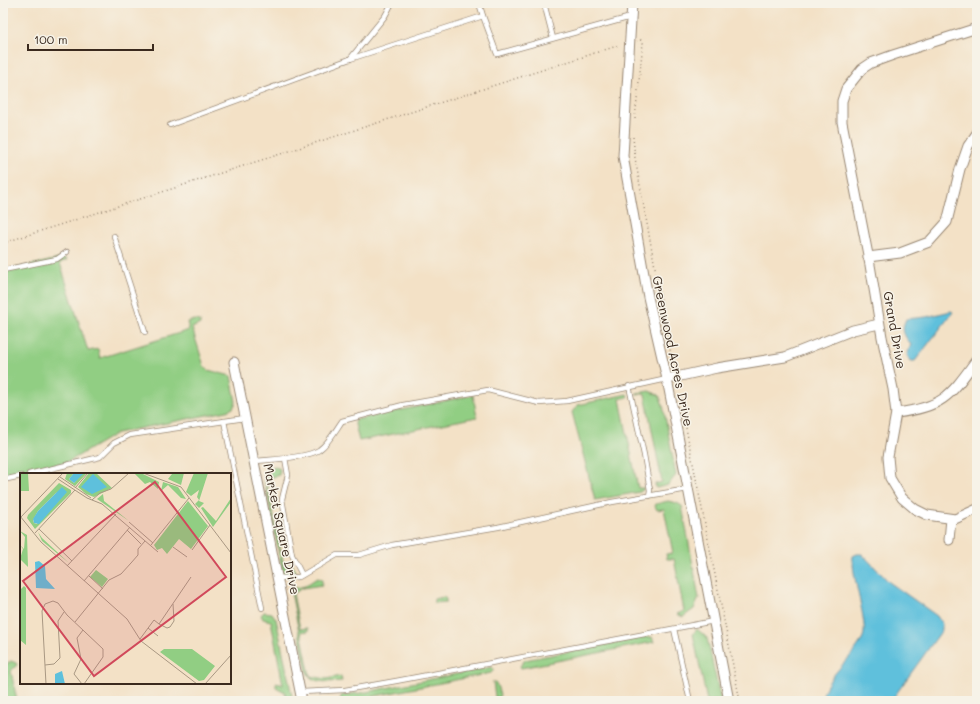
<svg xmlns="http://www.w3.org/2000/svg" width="980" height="704" font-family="Mali,sans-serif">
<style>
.green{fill:#91ce83;stroke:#667c50}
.water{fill:#5ec0dc;stroke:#4c757d}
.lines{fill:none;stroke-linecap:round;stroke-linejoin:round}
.lane-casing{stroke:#978672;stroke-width:6}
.street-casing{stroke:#978672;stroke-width:11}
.path{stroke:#978672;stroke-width:1.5;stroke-dasharray:1 3;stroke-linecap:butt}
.lane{stroke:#fff;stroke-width:4.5}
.street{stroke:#fff;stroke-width:9}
.labels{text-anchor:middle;stroke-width:3;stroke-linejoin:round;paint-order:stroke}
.street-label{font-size:13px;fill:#3b2a1e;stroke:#f7f3e8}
.inset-road{fill:none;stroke:#a99883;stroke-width:1}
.view{fill:#d1495b;fill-opacity:0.15;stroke:#d1495b;stroke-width:2}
.inset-edge{fill:none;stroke:#3b2a1e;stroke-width:2}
</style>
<rect width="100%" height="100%" fill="#f7f3e8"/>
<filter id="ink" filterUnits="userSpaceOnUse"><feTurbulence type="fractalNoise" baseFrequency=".025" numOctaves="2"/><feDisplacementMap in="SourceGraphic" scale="8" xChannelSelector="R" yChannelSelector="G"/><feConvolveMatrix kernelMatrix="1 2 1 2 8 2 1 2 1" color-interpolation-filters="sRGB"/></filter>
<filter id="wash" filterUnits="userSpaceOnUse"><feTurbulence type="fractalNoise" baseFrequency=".012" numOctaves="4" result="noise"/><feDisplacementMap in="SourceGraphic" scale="16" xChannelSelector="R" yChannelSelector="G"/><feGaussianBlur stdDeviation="0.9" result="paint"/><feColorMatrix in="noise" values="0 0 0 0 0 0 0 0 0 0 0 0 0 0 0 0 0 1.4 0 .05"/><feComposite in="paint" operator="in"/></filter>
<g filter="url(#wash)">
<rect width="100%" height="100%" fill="#f3e1c6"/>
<g class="green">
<polygon points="63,258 67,260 60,263 88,351 98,349 100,358 189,330 187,322 195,320 200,321 200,324 192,328 204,366 208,370 231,376 236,402 233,408 227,411 117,433 68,462 3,476 3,271"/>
<polygon points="649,391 659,395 663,405 676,475 668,485 656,488 655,484 662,482 645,394 636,394 637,393"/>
<polygon points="627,394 628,397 620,399 638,488 644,488 644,489 640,492 595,500 572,412 578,405"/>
<polygon points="473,395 477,417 359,441 354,420"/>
<polygon points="275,466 280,469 279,475 266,479 284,566 292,564 296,572 295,576 285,576 282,569 264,478 268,469"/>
<polygon points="668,501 677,503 682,506 699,598 694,609 683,617 677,614 684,611 674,559 667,559 666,554 673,553 664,509 657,510 655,506 656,504"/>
<path d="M317,578L322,579V585L302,588L293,594L300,629L308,628V631L301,632L310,676L326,679L341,676L342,681C330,682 311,684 307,672L291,592L292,589L305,586Z"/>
<polygon points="444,597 446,599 446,602 434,603 434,599"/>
<polygon points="264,612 272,613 276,619 293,701 287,701 285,692 276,687 276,683 283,685 271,621 263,619 261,615"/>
<polygon points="697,629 707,638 721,701 707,701 693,634"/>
<polygon points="644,637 652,637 654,642 521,668 520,666 525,660"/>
<polygon points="11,661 16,663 17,665 11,671 17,701 3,701 3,666"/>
<polygon points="492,667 494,670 491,673 350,701 341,701 340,699 342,695 361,693"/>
<polygon points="493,681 497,685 500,695 498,698 495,697"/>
</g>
<g class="water">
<path d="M951,311L953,312L915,361H910L907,355L911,344C903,335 901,329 906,319L926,317Z"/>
<path d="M857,554H862L889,582L937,616L942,624V630L891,701H822C823,678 854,658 863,637C869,624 851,577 853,556Z"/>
</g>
</g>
<g filter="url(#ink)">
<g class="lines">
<defs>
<g id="lane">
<polyline points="479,3 483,16"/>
<polyline points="544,3 553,38"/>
<polyline points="350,59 385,16 392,3"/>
<polyline points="170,125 350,59 483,16 497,54 631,17"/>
<polyline points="114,236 145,332"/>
<polyline points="3,270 57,259 67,252"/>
<polyline points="629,386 644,455 650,490 649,496"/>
<polyline points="224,421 262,608"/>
<polyline points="285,458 288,475 282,499 292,555 302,575"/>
<path d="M254,461C270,460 306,458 319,450C329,443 335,431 342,421L403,405L488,390L539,403L567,401L667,379"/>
<polyline points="29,474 100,457 114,443 130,435 245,418"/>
<polyline points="3,480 21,476"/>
<polyline points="278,578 299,577 337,555 359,555 392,545 498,527 612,502 688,489"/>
<polyline points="674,629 690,701"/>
<polyline points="301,692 345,690 396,681 714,621"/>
</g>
<g id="street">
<polyline points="632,3 623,156 648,297 667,379 729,701"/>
<polyline points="977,28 893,55 871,63 862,69 846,89 842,101 842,122 870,265 882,337 893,389 896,413 888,457 890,478 902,498 915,509 927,515 955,519 977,509"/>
<polyline points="868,257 900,253 929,242 947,222 960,169 968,146 977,133"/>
<polyline points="234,362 302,701"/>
<polyline points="667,379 717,368 785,357 853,330 879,324"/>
<path d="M896,413C944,407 950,396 977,359"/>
<polyline points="949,540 951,519"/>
</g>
</defs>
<use href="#lane" class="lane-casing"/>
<use href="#street" class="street-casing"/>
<g class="path">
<polyline points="635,119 643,43 641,40 637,41"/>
<polyline points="633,137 635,158 672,360"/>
<polyline points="3,243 620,45"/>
<polyline points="686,428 740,701"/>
</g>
<use href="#lane" class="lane"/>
<use href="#street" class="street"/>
</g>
</g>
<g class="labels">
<g class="street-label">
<text transform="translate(895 330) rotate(80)" y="5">Grand Drive</text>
<text transform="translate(673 351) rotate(78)" y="5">Greenwood Acres Drive</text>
<text transform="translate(282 529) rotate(78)" y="5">Market Square Drive</text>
</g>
</g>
<g transform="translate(20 473)">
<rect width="211" height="211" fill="#f3e1c6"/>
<path d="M0,0H8L9,18H0ZM47,0H54L49,6L54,10L62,0H67L55,13L45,6ZM69,0H76L92,15L74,24L66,21L58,14ZM114,0H121L139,9L138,16L130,9L125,11ZM164,0L161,12L148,6L152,1ZM174,0H188L179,28L184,30L179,35L175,31L179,27L177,24L179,17L171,23L166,19ZM143,9L158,14L166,26L161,25L148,12L141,18ZM39,10L51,17V20L15,56L7,45L8,42ZM37,19L17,51L14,50L13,47L18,38ZM83,21L84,28L109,48L77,26ZM211,25V29L193,54L181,35L183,34L196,48ZM168,28L188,53L171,76L159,66L147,81L142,75L137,77L134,72ZM0,58L7,62L8,94L0,86L3,76L0,72L4,76L5,64ZM18,59L22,65L49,90L22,68ZM76,97L88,106L82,114L70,104ZM4,113L6,115V172L0,167V117ZM144,176H172L195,193L184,207L179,208L140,179Z" fill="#91ce83" fill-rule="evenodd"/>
<path d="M54,0L63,1L54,10L49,6ZM73,1L87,14L72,21L61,14ZM42,14L47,19L19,51L14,50L13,46L18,38ZM19,88L25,93L26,106L35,116L16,115L15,89ZM42,198L45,211H35V201Z" fill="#5ec0dc"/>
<path class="inset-road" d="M123,0L161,14L211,80M40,4L71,25M38,6L67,25L82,31L138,79M55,15L68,0M72,27L80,20L91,16L109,0M0,43L21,69L107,146L121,168L177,211M0,45L43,0M109,49L133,70M19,56L52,88M107,57L121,71M15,60L55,17M131,72L169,25M153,74L167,84M172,77L190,52M47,93L96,41M69,103L83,116M64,108L110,54M55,149L89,107L101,101L111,90L118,82V76L125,68M139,151L147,155L150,154L154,148L153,131M128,155L138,163M120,166L134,147L139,151L171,104M25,192L34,191L40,185L38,148L44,139M26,211L22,138L25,131L33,128L38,130L47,142L83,176V184L64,211M62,211L54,201L61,186L57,165L63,157M185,211L211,182"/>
<path class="view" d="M135,9L206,104L74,203L3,108Z"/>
<rect width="211" height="211" class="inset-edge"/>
</g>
<rect width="980" height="704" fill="none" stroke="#f7f3e8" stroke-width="16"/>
<path d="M28 44v6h125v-6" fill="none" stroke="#3b2a1e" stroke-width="2"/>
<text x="34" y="44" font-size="12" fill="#3b2a1e" stroke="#f7f3e8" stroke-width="3" paint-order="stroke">100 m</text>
</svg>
